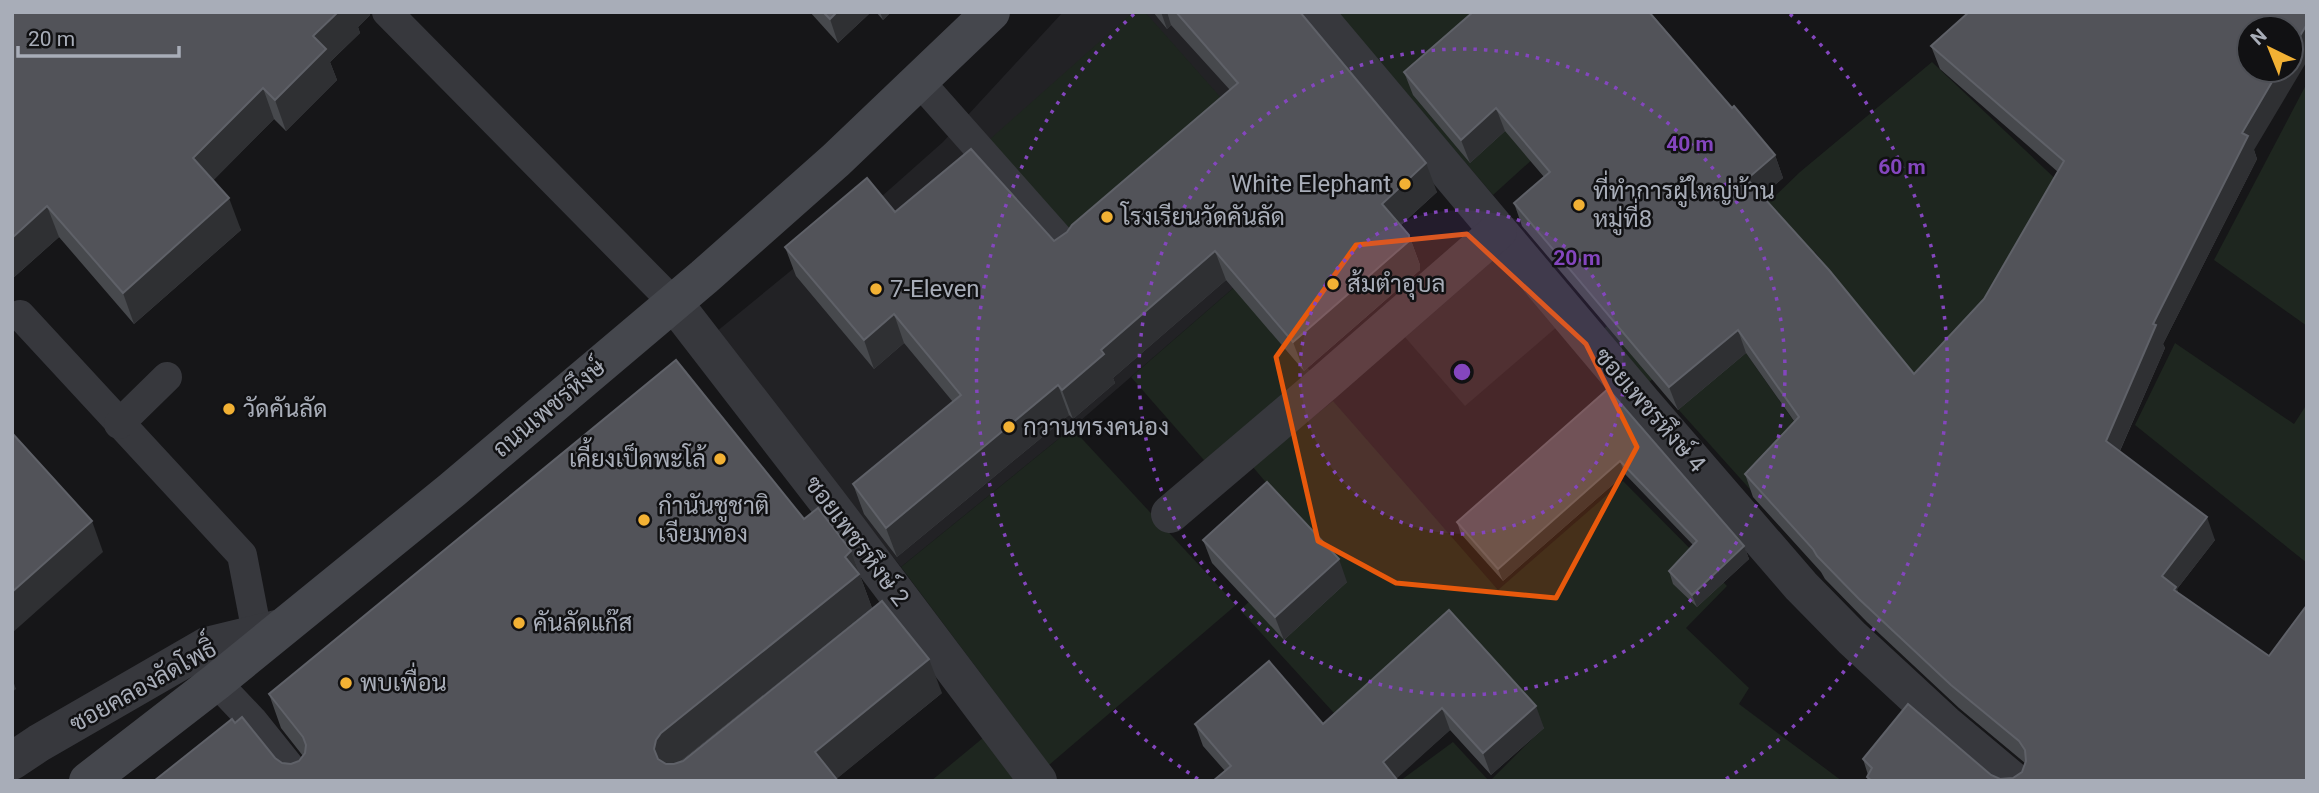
<svg xmlns="http://www.w3.org/2000/svg" width="2319" height="793" font-family="Roboto,Sarabun,sans-serif">
<style>
.built{fill:#222225}
.green{fill:#1e261f}
.lines{fill:none;stroke-linecap:round;stroke-linejoin:round}
.lane{stroke:#37383d;stroke-width:30}
.street{stroke:#37383d;stroke-width:38}
.secondary{stroke:#45474d;stroke-width:38}
.wall{fill:#47494d}
.shaded-wall{fill:#2f3033}
.building{fill:#525359;stroke:#5f6168;stroke-width:2}
.marked{fill:#e8590c;fill-opacity:0.2;stroke:#e8590c;stroke-width:5;stroke-linejoin:round}
.ring{fill:none;stroke:#8446be;stroke-width:3.5;stroke-dasharray:3.5 7}
.poi-dot{fill:#f2b134;stroke:#111113;stroke-width:2.5}
.labels{text-anchor:middle;stroke-width:5;stroke-linejoin:round;paint-order:stroke}
.poi-label{font-size:24px;fill:#a8adb8;stroke:#111113;text-anchor:start}
.street-label{font-size:24px;fill:#a8adb8;stroke:#111113}
.centre{fill:#8446be;stroke:#111113;stroke-width:3.5}
.ring-label{font-size:21px;text-anchor:middle;font-weight:bold;fill:#8446be;stroke:#111113;stroke-width:5;stroke-linejoin:round;paint-order:stroke}
</style>
<rect width="100%" height="100%" fill="#161618"/>
<g class="built">
<polygon points="1063,12 1298,12 1238,284 1072,428 901,567 716,332 881,197 943,142"/>
<polygon points="1497,256 1558,326 1465,406 1404,336"/>
</g>
<g class="green">
<polygon points="1133,12 1145,12 1231,109 1081,243 989,140"/>
<polygon points="1336,12 1591,12 1610,89 1493,195"/>
<polygon points="1932,62 2064,187 2016,269 1920,388 1815,252 1649,382 1602,330 1773,198 1800,172"/>
<polygon points="2307,83 2307,326 2214,260"/>
<polygon points="1238,284 1316,378 1210,467 1131,377"/>
<polygon points="2175,343 2294,424 2307,404 2307,563 2135,425"/>
<polygon points="1746,353 1807,440 1783,526 1677,408"/>
<polygon points="1333,401 1498,590 1623,481 1727,586 1686,628 1749,688 1739,704 1842,781 1490,781 1537,734 1344,724 1240,610 1316,541 1252,466"/>
<polygon points="1072,428 1236,605 1049,765 901,567"/>
<polygon points="983,738 1015,781 931,781"/>
<polygon points="1453,742 1489,781 1400,781"/>
</g>
<g class="lines">
<g class="lane">
<polyline points="387,12 674,303"/>
<polyline points="919,81 1067,248"/>
<polyline points="20,315 242,555 257,633"/>
<polyline points="119,424 167,377"/>
<polyline points="216,682 252,720 301,781"/>
</g>
<g class="street">
<polyline points="1314,12 1642,402 1801,586 1852,638 1945,724 2013,781"/>
<polyline points="674,303 827,501 1038,781"/>
<polyline points="1170,514 1324,383 1498,231"/>
<polyline points="12,761 39,743 207,646 281,628"/>
</g>
<polyline class="secondary" points="88,781 216,682 452,490 704,277 836,160 991,12"/>
</g>
<g class="wall">
<polygon points="12,12 370,15 358,27 360,33 330,62 337,80 286,131 274,119 213,180 241,230 134,324 59,237 12,279"/>
<polygon points="810,12 871,12 838,43"/>
<polygon points="876,12 891,12 883,20"/>
<polygon points="1153,12 1300,12 1437,192 1401,225 1409,235 1420,265 1420,270 1304,371 1226,280 1113,378 1115,383 1073,419 1069,415 897,557 864,514 853,484 953,402 904,343 874,369 796,276 785,247 895,212 1054,241 1067,232 1230,90 1171,25 1167,29"/>
<polygon points="1473,12 1650,12 1732,108 1775,155 1783,178 1762,196 1914,374 1984,299 2058,172 1940,69 1931,46 2254,150 2257,159 2163,344 2165,348 2120,451 2215,540 2177,589 2178,593 2307,781 1868,781 1867,777 1868,775 1863,759 1991,775 2000,779 2013,778 2022,772 2025,763 1959,708 1867,622 1825,579 1821,572 1753,497 1745,474 1794,421 1746,353 1678,410 1522,226 1514,203 1544,177 1505,131 1470,163 1413,95 1404,72"/>
<polygon points="1608,389 1744,546 1749,559 1697,607 1673,584 1669,571 1693,545 1625,474 1503,581 1461,534 1457,522"/>
<polygon points="804,519 851,551 872,608 680,762 942,693 836,779 154,781 235,723 282,763 291,764 299,761 303,756 281,728 269,694"/>
<polygon points="1203,540 1347,582 1284,640 1212,563"/>
<polygon points="1449,610 1544,728 1491,775 1450,730 1396,778 1225,771 1203,746 1195,724 1323,724"/>
</g>
<g class="shaded-wall">
<polygon points="338,12 370,12 370,15 358,27 360,33 330,62 337,80 286,131 275,100 313,36"/>
<polygon points="837,12 871,12 838,43 830,19"/>
<polygon points="880,12 891,12 883,20"/>
<polygon points="1161,12 1167,12 1171,25 1167,29"/>
<polygon points="2307,24 2307,61 2254,150 2257,159 2163,344 2165,348 2114,464 2106,441 2153,324 2242,133 2279,70 2291,70 2291,51"/>
<polygon points="263,88 274,119 205,189 193,158"/>
<polygon points="1496,108 1505,131 1470,163 1461,140"/>
<polygon points="1775,155 1783,178 1755,202 1747,179"/>
<polygon points="1426,163 1437,192 1392,233 1382,204"/>
<polygon points="229,198 241,230 134,324 123,293"/>
<polygon points="47,206 59,237 12,279 12,238"/>
<polygon points="1409,235 1420,265 1420,270 1304,371 1293,342"/>
<polygon points="1215,251 1226,280 1113,378 1115,383 1073,419 1062,390 1101,350"/>
<polygon points="894,314 904,343 874,369 864,340"/>
<polygon points="1738,330 1746,353 1678,410 1669,387"/>
<polygon points="1058,385 1069,415 897,557 886,528"/>
<polygon points="1620,461 1625,474 1503,581 1498,569"/>
<polygon points="2207,517 2215,540 2177,589 2185,610 2162,576"/>
<polygon points="92,521 103,552 12,633 12,592"/>
<polygon points="1744,546 1749,559 1697,607 1692,595"/>
<polygon points="851,551 872,608 673,767 667,781 654,749 656,740 661,733"/>
<polygon points="1339,559 1347,582 1284,640 1275,617"/>
<polygon points="929,659 942,693 834,781 815,752"/>
<polygon points="12,678 16,689 12,692"/>
<polygon points="1536,706 1544,728 1491,775 1483,753"/>
<polygon points="1442,708 1450,730 1394,781 1383,762"/>
</g>
<g class="building">
<polygon points="12,12 338,12 313,36 326,49 275,100 263,88 193,158 229,198 123,293 47,206 12,238"/>
<polygon points="823,12 837,12 830,19"/>
<polygon points="1176,12 1300,12 1426,163 1382,204 1409,235 1409,241 1293,342 1215,251 1101,350 1104,354 1062,390 1058,385 886,528 853,484 961,395 894,314 864,340 785,247 867,178 895,212 971,149 1054,241 1067,232 1072,225 1238,83"/>
<polygon points="1473,12 1649,12 1732,108 1734,106 1775,155 1747,179 1829,270 1914,374 1984,299 2064,161 1931,46 1969,12 2307,12 2307,24 2291,51 2291,28 2249,28 2249,70 2279,70 2242,133 2248,136 2153,324 2156,325 2106,441 2207,517 2162,576 2176,587 2174,590 2269,656 2307,605 2307,781 1872,781 1867,777 1872,768 1863,759 1908,704 1991,775 2000,779 2013,778 2022,772 2026,761 2025,750 2019,741 1951,685 1859,599 1817,556 1813,549 1745,474 1799,417 1738,330 1669,387 1514,203 1550,172 1496,108 1461,140 1404,72"/>
<polygon points="676,360 804,519 818,508 851,551 845,557 859,574 661,733 656,740 654,749 658,759 666,764 674,764 683,761 882,601 929,659 815,752 838,781 154,781 232,719 235,723 242,717 275,758 282,763 291,764 299,761 305,753 306,745 303,737 269,694"/>
<polygon points="1608,389 1744,546 1692,595 1669,571 1697,541 1620,461 1498,569 1457,522"/>
<polygon points="12,433 92,521 12,592"/>
<polygon points="1267,482 1339,559 1275,617 1203,540"/>
<polygon points="1449,610 1536,706 1483,753 1442,708 1383,762 1398,781 1213,781 1231,766 1195,724 1269,661 1323,724"/>
</g>
<path class="marked" d="M1467,234L1586,344L1637,447L1556,598L1396,583L1318,541L1276,357L1356,245Z"/>
<circle cx="1462" cy="372" r="162" fill="#8446be" fill-opacity=".12"/>
<g class="ring">
<circle cx="1462" cy="372" r="162"/>
<circle cx="1462" cy="372" r="323"/>
<path d="M1198 779A485 485 0 0 1 1134 14M1790 14A485 485 0 0 1 1726 779"/>
</g>
<g class="poi-dot">
<circle cx="1405" cy="184" r="7"/>
<circle cx="1579" cy="205" r="7"/>
<circle cx="1107" cy="217" r="7"/>
<circle cx="1333" cy="284" r="7"/>
<circle cx="876" cy="289" r="7"/>
<circle cx="229" cy="409" r="7"/>
<circle cx="1009" cy="427" r="7"/>
<circle cx="720" cy="459" r="7"/>
<circle cx="644" cy="520" r="7"/>
<circle cx="519" cy="623" r="7"/>
<circle cx="346" cy="683" r="7"/>
</g>
<g class="labels">
<g class="poi-label">
<text x="1391" y="192" text-anchor="end">White Elephant</text>
<text x="1593" y="199">ที่ทำการผู้ใหญ่บ้าน<tspan x="1593" dy="28">หมู่ที่8</tspan></text>
<text x="1121" y="225">โรงเรียนวัดคันลัด</text>
<text x="1347" y="292">ส้มตำอุบล</text>
<text x="890" y="297">7-Eleven</text>
<text x="243" y="417">วัดคันลัด</text>
<text x="1023" y="435">กวานทรงคนอง</text>
<text x="706" y="467" text-anchor="end">เคี้ยงเป็ดพะโล้</text>
<text x="658" y="514">กำนันชูชาติ<tspan x="658" dy="28">เจียมทอง</tspan></text>
<text x="533" y="631">คันลัดแก๊ส</text>
<text x="360" y="691">พบเพื่อน</text>
</g>
<g class="street-label">
<text transform="translate(549 408) rotate(-40)" y="8">ถนนเพชรหึงษ์</text>
<text transform="translate(1650 410) rotate(49)" y="8">ซอยเพชรหึงษ์ 4</text>
<text transform="translate(857 541) rotate(53)" y="8">ซอยเพชรหึงษ์ 2</text>
<text transform="translate(143 686) rotate(-29)" y="8">ซอยคลองลัดโพธิ์</text>
</g>
</g>
<circle cx="1462" cy="372" r="10" class="centre"/>
<g class="ring-label">
<text x="1690" y="151">40 m</text>
<text x="1902" y="174">60 m</text>
<text x="1577" y="265">20 m</text>
</g>
<rect width="2319" height="793" fill="none" stroke="#a8adb8" stroke-width="28"/>
<g transform="translate(2270 49) rotate(317)"><circle r="33" fill="#111113" stroke="#4d4f55" stroke-width="2"/>
<path d="M0-5L12 26L0 18L-12 26Z" fill="#f2b134"/>
<text y="-10" font-size="19" font-weight="bold" text-anchor="middle" fill="#a8adb8">N</text>
</g>
<path d="M18 46v10h161v-10" fill="none" stroke="#a8adb8" stroke-width="3.5"/>
<text x="28" y="46" font-size="21" fill="#a8adb8" stroke="#111113" stroke-width="5" paint-order="stroke">20 m</text>
</svg>
